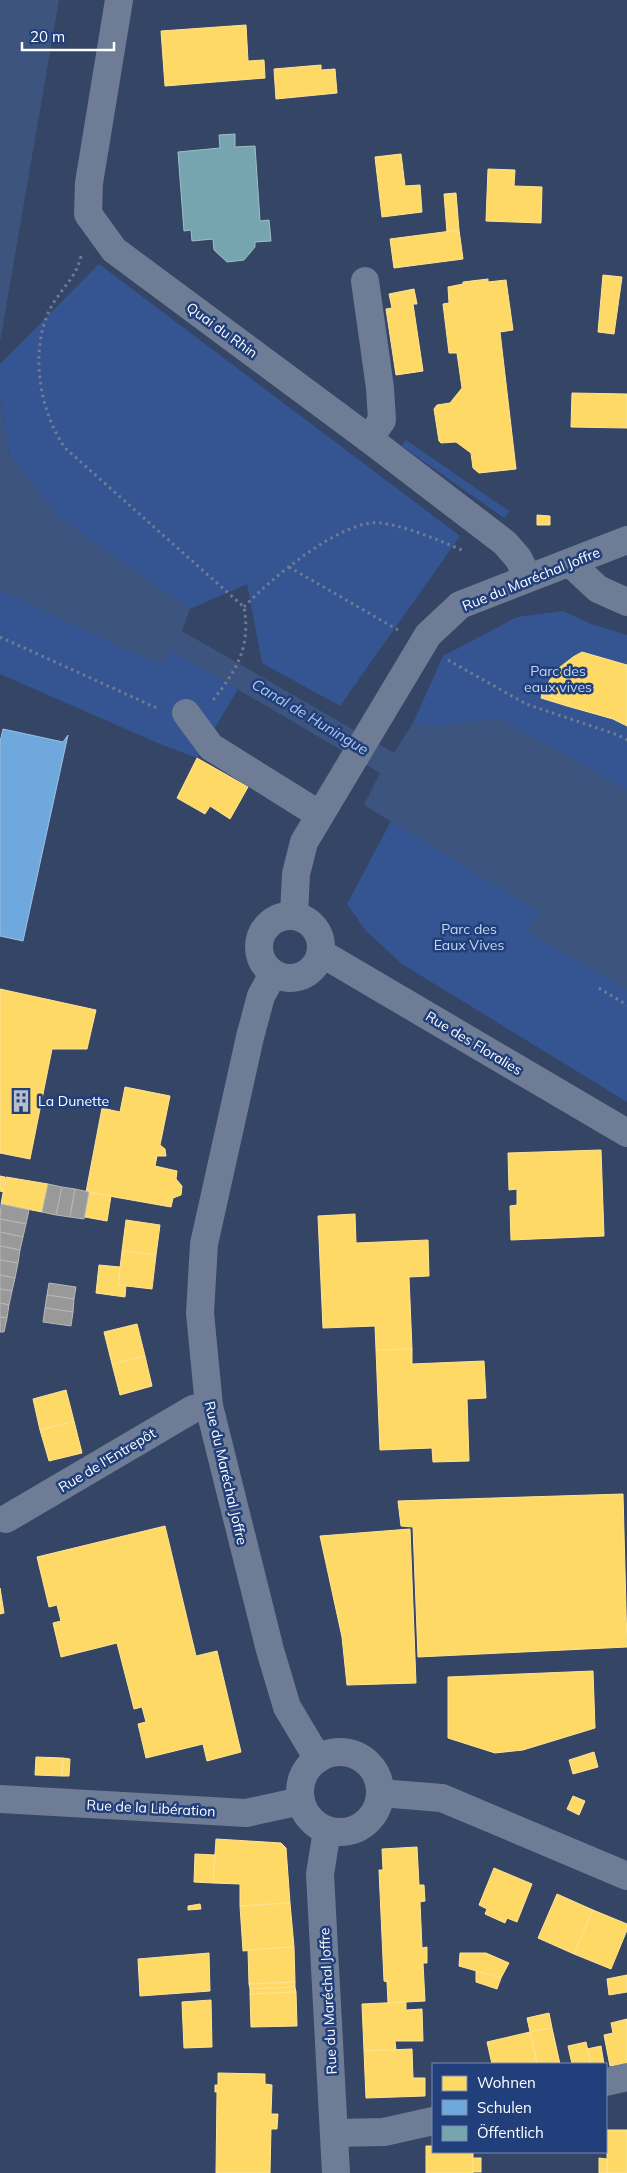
<svg xmlns="http://www.w3.org/2000/svg" width="627" height="2173" font-family="Mulish,sans-serif">
<style>
.green{fill:#345591}
.water{fill:#3d547e}
.homes{fill:#ffd966;stroke:#ffe494}
.schools{fill:#6fa8dc;stroke:#9ac2e6}
.public{fill:#76a5af;stroke:#9fc0c7}
.industry{fill:#999;stroke:#b8b8b8}
.lines{fill:none;stroke-linecap:round;stroke-linejoin:round}
.path{stroke:#6f7c95;stroke-width:3;stroke-dasharray:2.5 4;stroke-linecap:butt}
.minor{stroke:#6f7c95;stroke-width:28}
.labels{text-anchor:middle;stroke-width:5;stroke-linejoin:round;paint-order:stroke}
.street-label{font-size:14px;fill:#fff;stroke:#213f7a}
.park-label{font-size:14px;fill:#c6d7f4;stroke:#213f7a}
.poi-label{font-size:14px;fill:#fff;stroke:#213f7a;text-anchor:start}
.water-label{font-size:15px;font-style:italic;fill:#aec5ed;stroke:#213f7a}
</style>
<rect width="100%" height="100%" fill="#354566"/>
<g class="green">
<polygon points="99,264 460,536 340,706 262,663 247,584 190,609 60,519 9,455 0,396 0,364"/>
<polygon points="406,440 509,511 504,518 402,446"/>
<polygon points="0,590 160,665 171,650 238,689 197,758 160,744 0,674"/>
<polygon points="563,611 591,624 627,635 627,790 500,719 432,727 413,723 443,656 517,617"/>
<polygon points="391,821 539,911 528,932 627,990 627,1102 402,964 366,931 347,904"/>
</g>
<g class="water">
<polygon points="0,0 59,0 0,342"/>
<polygon points="0,396 9,455 61,519 190,609 182,631 394,753 413,723 432,727 500,719 627,790 627,990 527,932 538,911 364,805 380,773 171,650 160,665 0,590"/>
</g>
<g class="homes">
<polygon points="246,25 248,61 264,60 265,78 165,86 161,31"/>
<polygon points="321,65 321,70 335,69 337,93 276,99 274,69"/>
<polygon points="401,154 405,186 420,185 422,212 382,217 375,157"/>
<polygon points="488,169 515,170 514,186 542,187 541,223 486,221"/>
<polygon points="456,193 459,230 447,232 444,194"/>
<polygon points="459,230 463,259 394,268 390,239"/>
<polygon points="603,275 622,277 614,334 598,332"/>
<polygon points="488,279 488,282 506,280 513,330 500,332 516,469 479,473 473,468 471,453 456,442 441,443 439,441 434,409 437,405 450,403 462,388 457,353 449,353 443,304 449,303 448,287 463,284 463,282"/>
<polygon points="414,289 417,304 413,304 423,371 396,375 386,309 392,308 389,294"/>
<polygon points="572,393 627,394 627,428 571,427"/>
<polygon points="537,515 550,516 550,525 537,525"/>
<polygon points="582,652 627,665 627,726 613,719 567,706 569,702 542,694 555,671 573,657"/>
<polygon points="542,694 569,702 567,706 541,698"/>
<polygon points="197,758 248,787 230,819 210,806 205,814 177,798"/>
<polygon points="0,989 96,1010 87,1049 52,1049 30,1159 0,1153"/>
<polygon points="125,1087 170,1096 160,1145 165,1149 166,1156 157,1156 155,1166 177,1171 176,1179 182,1186 181,1195 173,1198 171,1207 86,1192 102,1108 120,1112"/>
<polygon points="601,1150 604,1236 511,1240 510,1206 517,1205 517,1189 509,1190 508,1153"/>
<polygon points="0,1176 5,1177 3,1192 0,1191"/>
<polygon points="6,1177 48,1184 42,1212 1,1204"/>
<polygon points="89,1192 111,1196 107,1221 85,1217"/>
<polygon points="355,1214 356,1243 428,1240 429,1276 409,1277 412,1349 376,1350 375,1326 323,1328 318,1216"/>
<polygon points="126,1220 160,1225 156,1255 122,1251"/>
<polygon points="122,1251 156,1255 152,1289 118,1285"/>
<polygon points="99,1265 120,1267 118,1285 126,1285 125,1297 96,1293"/>
<polygon points="137,1324 145,1356 112,1364 104,1332"/>
<polygon points="412,1349 412,1364 484,1361 486,1398 467,1399 469,1461 433,1462 432,1448 380,1450 376,1350"/>
<polygon points="145,1356 152,1386 120,1395 112,1364"/>
<polygon points="66,1390 74,1421 40,1430 33,1399"/>
<polygon points="74,1421 82,1453 49,1461 40,1430"/>
<polygon points="623,1494 627,1647 418,1657 413,1527 401,1526 398,1501"/>
<polygon points="165,1526 196,1656 217,1651 241,1752 207,1761 203,1744 146,1758 138,1724 146,1722 142,1707 134,1709 117,1643 61,1657 53,1623 61,1621 57,1605 49,1607 37,1557"/>
<polygon points="410,1529 416,1683 347,1685 342,1637 320,1536"/>
<polygon points="0,1588 4,1613 0,1614"/>
<polygon points="593,1671 595,1728 523,1750 495,1753 448,1738 448,1677"/>
<polygon points="594,1752 598,1767 573,1774 569,1760"/>
<polygon points="36,1757 63,1758 62,1776 35,1775"/>
<polygon points="63,1758 70,1759 69,1776 62,1776"/>
<polygon points="573,1796 585,1801 579,1815 567,1809"/>
<polygon points="216,1839 281,1843 286,1848 290,1903 240,1906 240,1884 213,1883"/>
<polygon points="417,1847 419,1885 424,1885 425,1901 420,1902 422,1948 427,1947 427,1963 423,1963 425,2001 388,2003 387,1982 384,1981 379,1870 383,1870 382,1849"/>
<polygon points="195,1854 215,1855 213,1883 194,1882"/>
<polygon points="494,1868 532,1884 517,1922 507,1918 505,1923 485,1914 487,1909 479,1905"/>
<polygon points="557,1894 593,1910 574,1954 538,1938"/>
<polygon points="290,1903 294,1947 243,1951 240,1906"/>
<polygon points="200,1904 201,1909 188,1910 188,1906"/>
<polygon points="593,1910 627,1924 627,1930 611,1969 574,1954"/>
<polygon points="294,1947 295,1982 249,1984 248,1950"/>
<polygon points="209,1953 210,1991 140,1996 138,1959"/>
<polygon points="460,1953 486,1953 509,1963 501,1978 459,1966"/>
<polygon points="476,1971 501,1978 497,1989 476,1982"/>
<polygon points="627,1975 627,1992 609,1995 607,1979"/>
<polygon points="295,1982 295,1987 250,1989 249,1984"/>
<polygon points="295,1987 296,1992 250,1994 250,1989"/>
<polygon points="296,1992 297,2026 251,2027 250,1994"/>
<polygon points="211,2000 212,2047 184,2048 182,2002"/>
<polygon points="406,2002 406,2010 422,2009 423,2041 395,2041 396,2050 364,2051 362,2004"/>
<polygon points="549,2013 552,2028 530,2032 527,2018"/>
<polygon points="627,2019 627,2063 610,2066 604,2035 613,2033 611,2023"/>
<polygon points="552,2028 560,2064 537,2064 530,2032"/>
<polygon points="530,2032 537,2064 491,2064 492,2064 487,2042"/>
<polygon points="586,2042 591,2064 572,2064 568,2046"/>
<polygon points="601,2046 604,2064 591,2064 587,2049"/>
<polygon points="412,2049 413,2078 425,2078 425,2096 366,2098 364,2051"/>
<polygon points="218,2073 265,2074 265,2084 272,2085 271,2114 278,2114 277,2129 271,2129 270,2173 216,2173 217,2092 215,2092 215,2085 218,2085"/>
<rect x="607" y="2130" width="20" height="43"/>
<polygon points="426,2146 433,2146 433,2152 473,2152 473,2173 426,2173"/>
<rect x="473" y="2158" width="8" height="14"/>
<polygon points="599,2158 607,2159 607,2173 599,2173"/>
</g>
<polygon class="schools" points="3,729 63,742 68,735 23,941 0,936 0,742"/>
<polygon class="public" points="235,134 235,147 255,146 260,221 269,220 271,241 255,242 255,247 244,260 227,262 214,250 213,239 192,241 191,230 184,231 178,152 220,148 219,135"/>
<g class="industry">
<polygon points="48,1184 62,1187 56,1215 42,1212"/>
<polygon points="62,1187 75,1189 70,1217 56,1215"/>
<polygon points="75,1189 89,1192 84,1219 70,1217"/>
<polygon points="1,1204 29,1210 26,1224 0,1219"/>
<polygon points="0,1219 26,1224 23,1237 0,1232"/>
<polygon points="0,1232 23,1237 20,1250 0,1246"/>
<polygon points="0,1246 20,1250 18,1263 0,1260"/>
<polygon points="0,1260 18,1263 15,1278 0,1275"/>
<polygon points="0,1275 15,1278 12,1291 0,1289"/>
<polygon points="49,1283 76,1287 74,1299 47,1295"/>
<polygon points="0,1289 12,1291 9,1305 0,1303"/>
<polygon points="47,1295 74,1299 73,1312 45,1308"/>
<polygon points="0,1303 9,1305 7,1318 0,1317"/>
<polygon points="45,1308 73,1312 71,1326 43,1322"/>
<polygon points="0,1317 7,1318 4,1332 0,1332"/>
</g>
<g class="lines">
<g class="path">
<path d="M81,256C77,275 65,285 54,302C28,344 38,409 65,448L244,607C251,646 237,670 213,700"/>
<polyline points="289,567 398,630"/>
<path d="M244,607C268,581 344,517 381,523C409,527 438,540 464,551"/>
<polyline points="0,637 159,709"/>
<polyline points="448,660 526,704 618,735 627,740"/>
<polyline points="599,988 627,1005"/>
</g>
<g class="minor">
<polyline points="119,0 89,183 88,214 114,250 369,439 505,543 518,558 528,577"/>
<polyline points="365,281 380,388 382,420 369,439"/>
<polyline points="570,563 598,589 627,602"/>
<polyline points="186,713 211,747 320,815"/>
<polyline points="294,915 296,874 304,842 428,635 460,605 627,540"/>
<circle cx="290" cy="947" r="31"/>
<polyline points="321,953 627,1133"/>
<polyline points="273,974 261,996 250,1037 204,1244 200,1313 209,1406 270,1650 287,1707 318,1759"/>
<polyline points="6,1519 193,1409 209,1406"/>
<circle cx="340" cy="1792" r="40"/>
<polyline points="380,1793 442,1798 627,1876"/>
<polyline points="0,1799 246,1813 301,1801"/>
<polyline points="327,1830 320,1874 336,2173"/>
<polyline points="606,2082 627,2077"/>
<polyline points="335,2133 384,2132 433,2121"/>
</g>
</g>
<defs>
<symbol id="building-bare" viewBox="-9 -9 18 18"><path d="M-4-6H4V6H1V3H-1V6H-4ZM-2.5-4.3h1.7v1.8h-1.7ZM.8-4.3h1.7v1.8H.8ZM-2.5-1h1.7V.8h-1.7ZM.8-1h1.7V.8H.8Z" fill="#b8bec9" stroke="#213f7a" stroke-width="2.5" paint-order="stroke"/></symbol>
</defs>
<g fill-rule="evenodd">
<use href="#building-bare" x="5" y="1085" width="32" height="32"/>
</g>
<g class="labels">
<g class="street-label">
<text transform="translate(222 330) rotate(36)" y="5">Quai du Rhin</text>
<text transform="translate(531 579) rotate(-22)" y="5">Rue du Maréchal Joffre</text>
<text transform="translate(474 1043) rotate(31)" y="5">Rue des Floralies</text>
<text transform="translate(107 1460) rotate(-31)" y="5">Rue de l'Entrepôt</text>
<text transform="translate(226 1473) rotate(77)" y="5">Rue du Maréchal Joffre</text>
<text transform="translate(151 1808) rotate(3)" y="5">Rue de la Libération</text>
<text transform="translate(328 2001) rotate(-93)" y="5">Rue du Maréchal Joffre</text>
</g>
<g class="park-label">
<text x="558" y="676">Parc des<tspan x="558" dy="16">eaux vives</tspan></text>
<text x="469" y="934">Parc des<tspan x="469" dy="16">Eaux Vives</tspan></text>
</g>
<g class="poi-label">
<text x="38" y="1106">La Dunette</text>
</g>
<g class="water-label">
<text transform="translate(310 717) rotate(31)" y="5">Canal de Huningue</text>
</g>
</g>
<rect x="432" y="2063" width="175" height="90" fill="#213f7a" stroke="#7a8caf"/>
<rect x="442" y="2076" width="25" height="15" fill="#ffd966" stroke="#7a8caf"/>
<text x="477" y="2088" font-size="15" fill="#ffffff">Wohnen</text>
<rect x="442" y="2100" width="25" height="15" fill="#6fa8dc" stroke="#7a8caf"/>
<text x="477" y="2113" font-size="15" fill="#ffffff">Schulen</text>
<rect x="442" y="2126" width="25" height="15" fill="#76a5af" stroke="#7a8caf"/>
<text x="477" y="2138" font-size="15" fill="#ffffff">Öffentlich</text>
<path d="M22 42v8h92v-8" fill="none" stroke="#ffffff" stroke-width="2.5"/>
<text x="30" y="42" font-size="15" fill="#ffffff" stroke="#213f7a" stroke-width="4" paint-order="stroke">20 m</text>
</svg>
